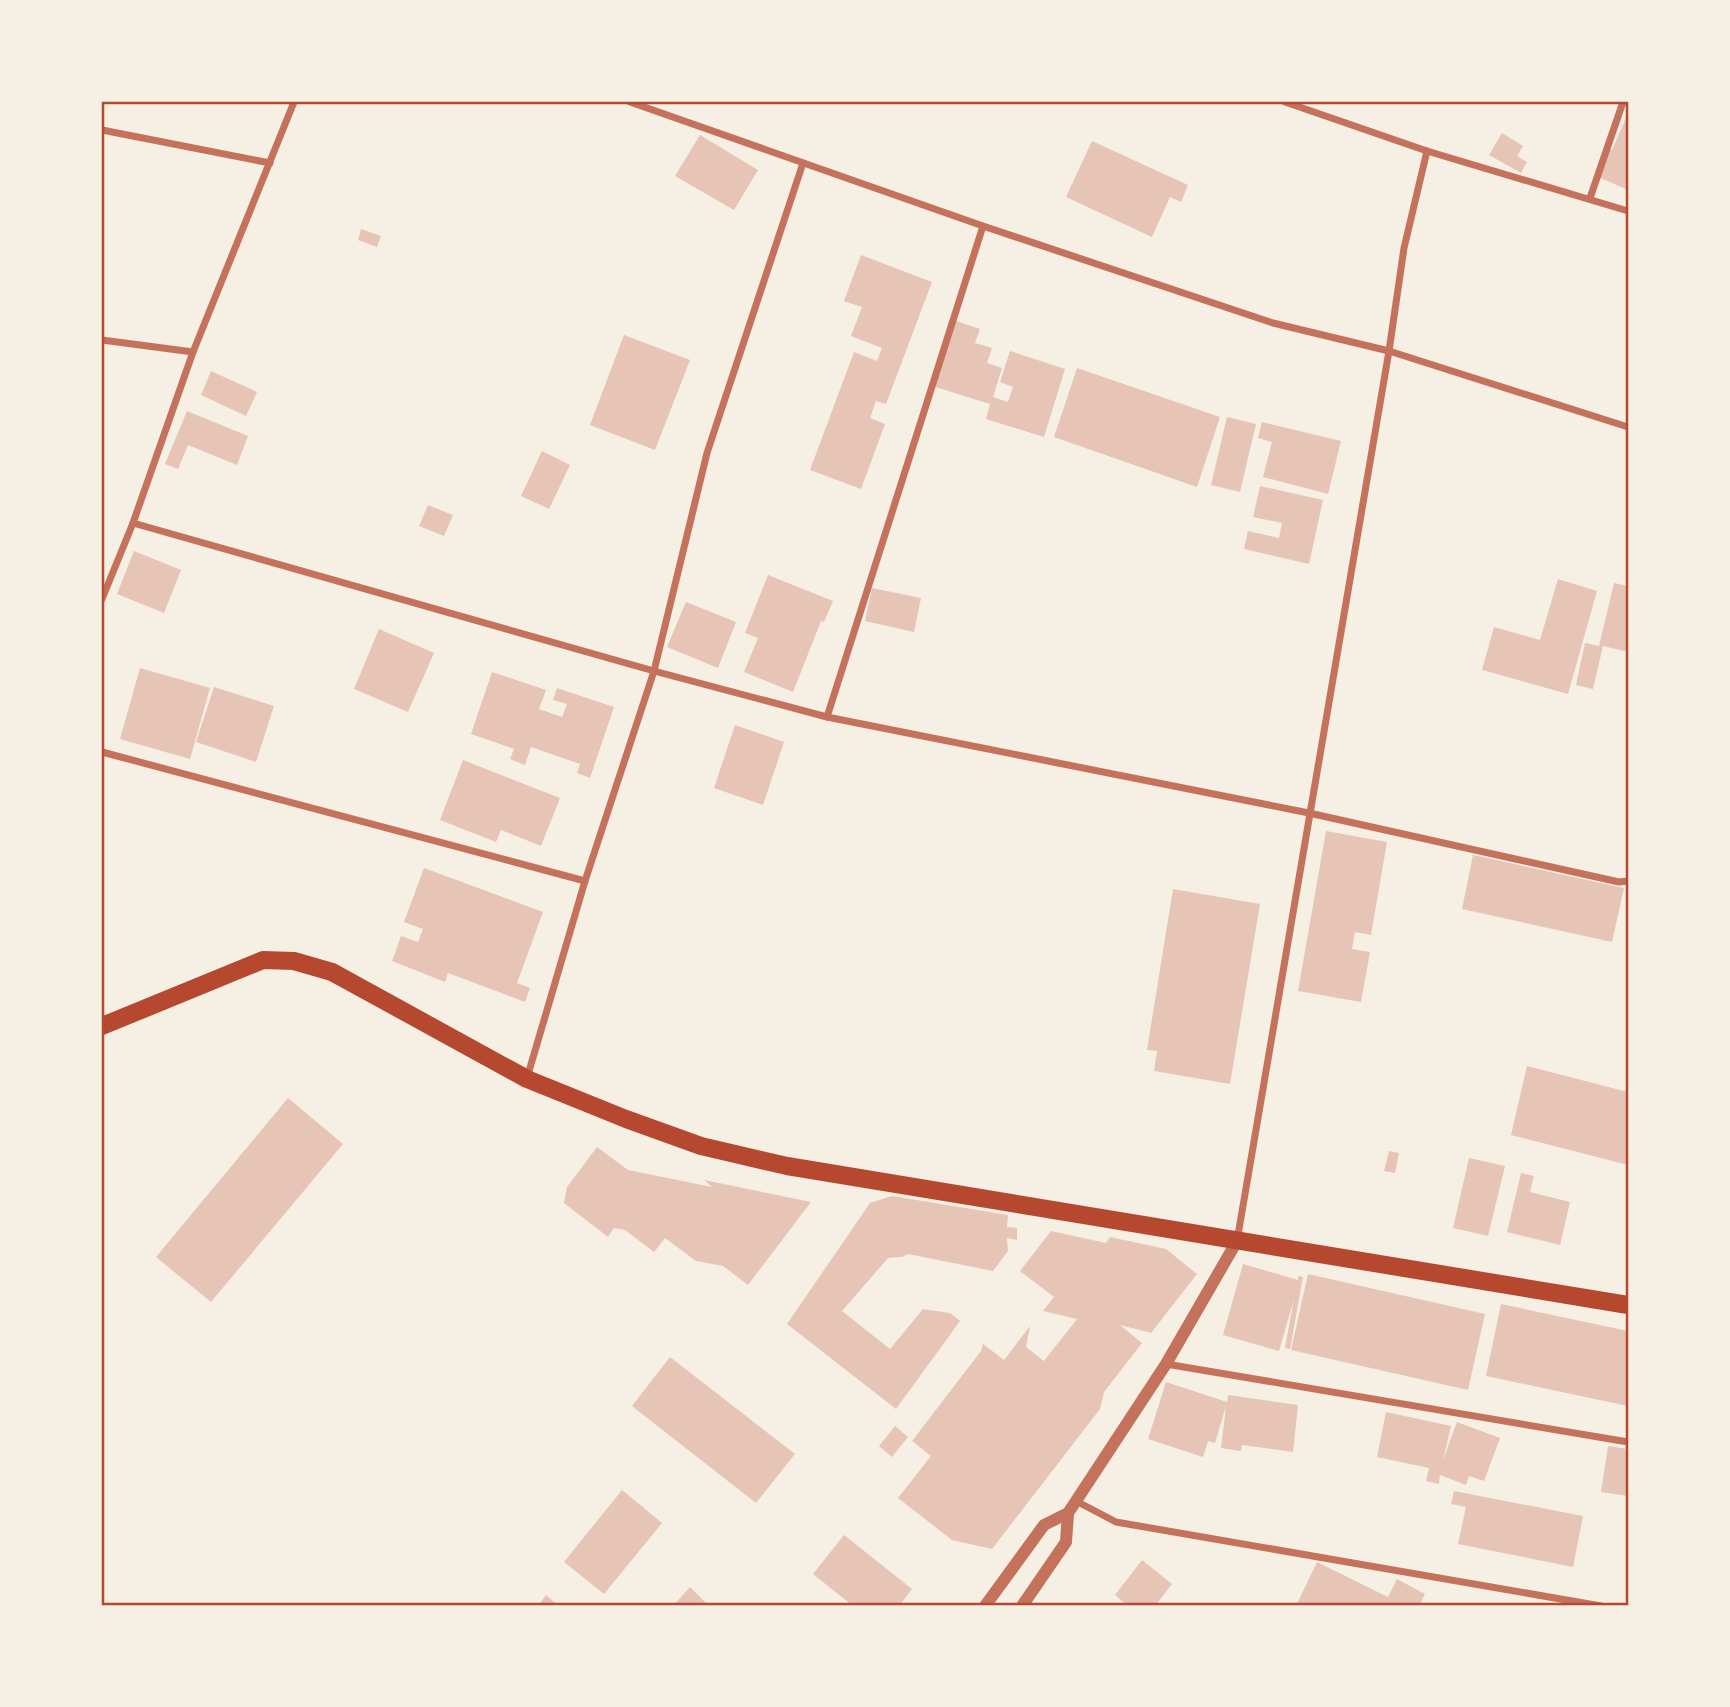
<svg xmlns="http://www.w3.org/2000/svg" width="1730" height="1707" font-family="'Nunito Sans',sans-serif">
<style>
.building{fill:#e6c5b7}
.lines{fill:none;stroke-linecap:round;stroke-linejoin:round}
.minor{stroke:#c5725c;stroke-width:7}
.tertiary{stroke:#c5725c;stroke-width:12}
.primary{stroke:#b5482f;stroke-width:18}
.neatline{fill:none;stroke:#b5482f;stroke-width:2.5}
</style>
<rect width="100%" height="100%" fill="#f6efe4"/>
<g class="building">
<polygon points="1628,113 1628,190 1596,176 1608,148 1612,150"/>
<polygon points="1502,133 1523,146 1517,156 1527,162 1521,173 1489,155"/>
<polygon points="700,135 758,170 734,210 675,176"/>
<polygon points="1092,141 1188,185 1181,202 1170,197 1152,237 1066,197"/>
<polygon points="361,229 381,236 377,247 358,240"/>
<polygon points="861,255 932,282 886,404 876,401 870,418 885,424 861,489 810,470 854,352 877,361 882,348 851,336 862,307 844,301"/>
<polygon points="950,319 980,329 975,343 992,348 987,363 1002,368 993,397 1008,402 1013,387 1000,382 1010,351 1065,369 1044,437 986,419 990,404 929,385"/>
<polygon points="624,335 690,360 655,450 590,425"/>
<polygon points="1077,368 1220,417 1197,487 1054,437"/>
<polygon points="211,371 257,392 246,416 201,395"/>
<polygon points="187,411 248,436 237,465 188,445 178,469 165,464"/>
<polygon points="1227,417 1256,424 1240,492 1211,485"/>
<polygon points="1262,422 1341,441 1328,494 1263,477 1272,442 1258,438"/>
<polygon points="542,451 570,465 549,509 521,496"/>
<polygon points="1260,486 1323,500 1309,564 1244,549 1248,531 1279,538 1282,523 1253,517"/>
<polygon points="428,505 453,515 444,536 419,526"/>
<polygon points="134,551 181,570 164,613 117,594"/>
<polygon points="768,575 833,601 824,622 821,621 793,692 744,672 758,638 745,633"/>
<polygon points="1558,579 1597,591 1568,694 1482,670 1494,627 1540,640"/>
<polygon points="1614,583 1628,586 1628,652 1603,646 1593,689 1576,685 1585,643 1599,646"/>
<polygon points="872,588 921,598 914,632 865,621"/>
<polygon points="686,602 736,622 718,668 667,647"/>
<polygon points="379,629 434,653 408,712 354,689"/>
<polygon points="140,668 210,688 190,759 120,739"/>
<polygon points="492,672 546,690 539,709 562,717 567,704 553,700 557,688 614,707 590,778 577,773 580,764 531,747 525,765 510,759 514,749 471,734"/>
<polygon points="214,687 274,706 256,762 196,742"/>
<polygon points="735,725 784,742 763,805 714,788"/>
<polygon points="463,760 560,798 541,846 501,830 496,842 440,820"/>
<polygon points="1326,831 1387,842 1371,935 1355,932 1352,949 1370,952 1361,1002 1298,991"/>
<polygon points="1473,855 1624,888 1612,942 1462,909"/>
<polygon points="424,868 543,912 517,983 530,988 525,1002 448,973 445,982 392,961 401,936 418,942 423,929 404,922"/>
<polygon points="1173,889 1260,904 1230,1084 1154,1071 1157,1051 1147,1050"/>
<polygon points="1527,1066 1628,1092 1628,1165 1511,1135"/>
<polygon points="288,1098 343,1144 211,1302 156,1257"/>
<polygon points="597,1147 628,1170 712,1187 704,1180 811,1202 748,1285 723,1266 696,1261 665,1238 654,1252 625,1230 614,1228 608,1237 564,1203 567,1187"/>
<polygon points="1389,1151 1399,1153 1395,1173 1384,1171"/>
<polygon points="1469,1158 1505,1166 1488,1236 1453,1228"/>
<polygon points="1521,1173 1534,1176 1530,1192 1570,1202 1560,1245 1507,1232"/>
<polygon points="892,1196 1008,1215 1007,1227 1017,1228 1017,1240 1007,1238 1008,1251 993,1271 908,1254 902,1257 888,1258 842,1311 890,1349 923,1309 950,1313 960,1321 896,1409 787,1324 870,1203"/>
<polygon points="1051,1231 1106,1243 1110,1237 1166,1249 1197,1274 1151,1333 1120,1325 1142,1343 1104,1392 1100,1409 992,1549 952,1540 898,1498 931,1456 912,1441 981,1351 983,1344 1004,1360 1030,1326 1026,1347 1044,1361 1077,1319 1043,1311 1054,1297 1020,1271"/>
<polygon points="1243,1264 1298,1280 1298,1276 1303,1277 1290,1349 1285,1348 1294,1299 1279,1351 1223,1335"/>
<polygon points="1308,1274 1485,1314 1468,1390 1291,1350"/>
<polygon points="1501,1304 1628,1331 1628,1406 1486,1376"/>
<polygon points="670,1357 795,1454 756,1503 632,1406"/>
<polygon points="1166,1382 1227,1402 1228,1395 1298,1405 1293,1452 1242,1445 1241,1451 1221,1448 1226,1406 1215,1443 1208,1441 1203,1457 1148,1439"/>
<polygon points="1386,1412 1451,1426 1443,1460 1457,1422 1500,1438 1484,1481 1469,1476 1466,1485 1440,1475 1439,1484 1426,1481 1429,1468 1377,1457"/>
<polygon points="895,1426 908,1437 892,1457 879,1446"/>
<polygon points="1608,1446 1628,1449 1628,1496 1601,1492"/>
<polygon points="622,1490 662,1523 604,1594 564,1562"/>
<polygon points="1454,1491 1583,1516 1573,1567 1458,1544 1466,1507 1451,1504"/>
<polygon points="844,1535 912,1589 899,1606 853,1606 813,1574"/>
<polygon points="1142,1560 1172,1584 1155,1606 1128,1606 1115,1595"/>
<polygon points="1317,1562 1388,1597 1397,1579 1425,1594 1419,1606 1296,1606"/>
<polygon points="690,1587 709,1606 673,1606"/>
<polygon points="546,1595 559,1606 538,1606"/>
</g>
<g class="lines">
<g class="minor">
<polyline points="630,102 983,226 1273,323 1389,351 1628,427"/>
<polyline points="1285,102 1427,151 1628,211"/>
<polyline points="102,130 270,163"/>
<polyline points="1590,198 1623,102"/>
<polyline points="102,340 193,352"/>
<polyline points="133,523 654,671 827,717 1309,813 1619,882 1628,881"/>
<polyline points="102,599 133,523 193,352 294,102"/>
<polyline points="827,717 983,226"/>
<polyline points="102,752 585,881"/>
<polyline points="527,1078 585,881 654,671 707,453 803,163"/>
<polyline points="1237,1241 1389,351 1404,248 1427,151"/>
<polyline points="1166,1364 1628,1442"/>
<polyline points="1076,1501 1116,1522 1601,1606"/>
</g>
<g class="tertiary">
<polyline points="985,1606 1044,1525 1068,1513 1076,1501 1166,1364 1237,1241"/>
<polyline points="1022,1606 1066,1542 1068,1513"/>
</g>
<polyline class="primary" points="102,1026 263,960 294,961 332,972 527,1079 626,1119 701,1146 787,1166 1628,1305"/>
</g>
<rect width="1730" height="1707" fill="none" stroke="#f6efe4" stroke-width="206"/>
<rect x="103" y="103" width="1524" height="1501" class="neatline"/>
</svg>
